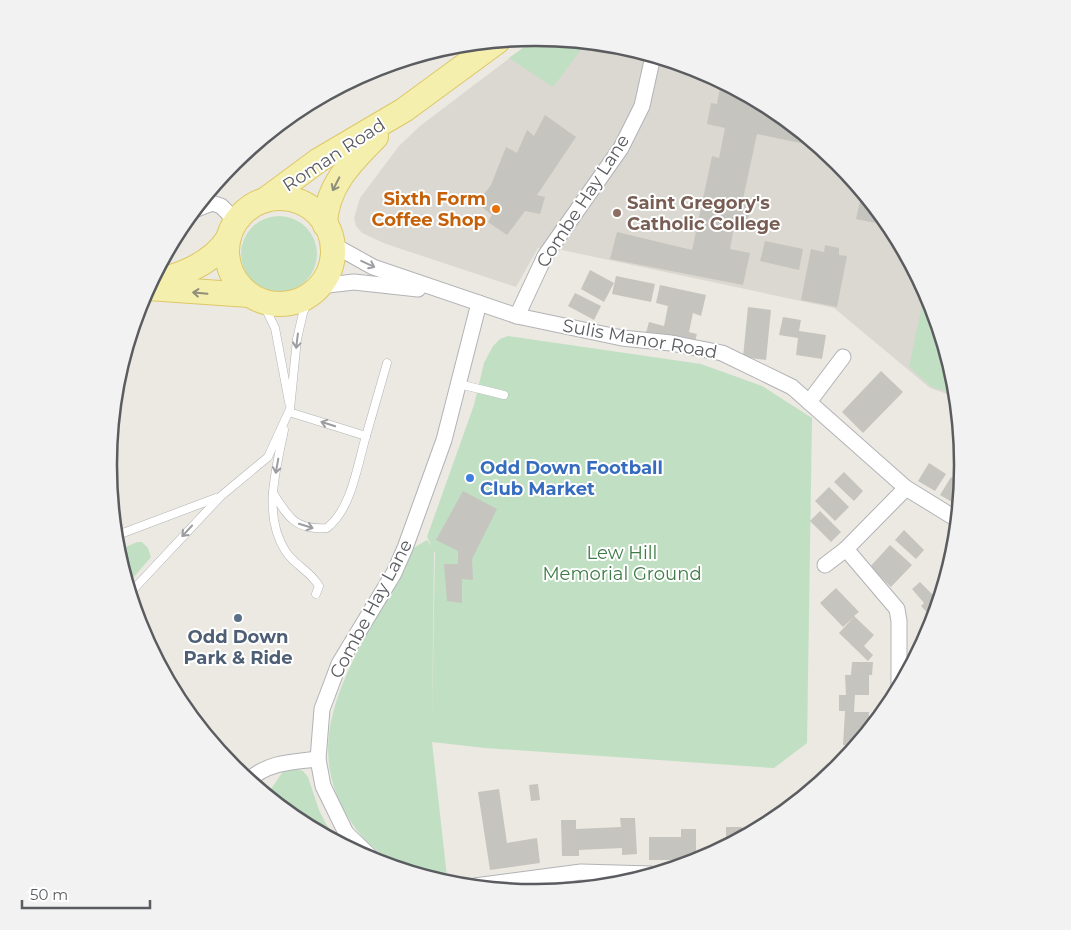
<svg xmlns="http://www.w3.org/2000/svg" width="1071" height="930" font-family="Montserrat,sans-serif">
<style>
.education{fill:#dad8d0}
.green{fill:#c1dfc3;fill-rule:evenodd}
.building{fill:#c6c4be}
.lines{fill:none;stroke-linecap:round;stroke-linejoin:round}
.service-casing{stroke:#b2b3b7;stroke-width:9}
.minor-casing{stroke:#b2b3b7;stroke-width:17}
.primary-casing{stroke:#dec767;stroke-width:26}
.service{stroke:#fff;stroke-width:8}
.minor{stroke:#fff;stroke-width:15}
.primary{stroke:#f4efad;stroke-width:24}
.oneway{stroke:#908f7b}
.oneway2{stroke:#9c9da0}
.food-dot{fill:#e8710a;stroke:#fff;stroke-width:2}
.education-dot{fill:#8d6e63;stroke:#fff;stroke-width:2}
.shop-dot{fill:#3f7fe0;stroke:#fff;stroke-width:2}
.service-dot{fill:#5c6f8a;stroke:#fff;stroke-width:2}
.labels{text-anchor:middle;stroke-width:4;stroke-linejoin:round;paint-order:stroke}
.street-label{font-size:18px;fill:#5a5c60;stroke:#fff}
.food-label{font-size:18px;font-weight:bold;fill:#c56008;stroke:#fff;text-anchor:end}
.education-label{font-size:18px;font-weight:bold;fill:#785e54;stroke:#fff;text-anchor:start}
.shop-label{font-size:18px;font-weight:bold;fill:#366cbe;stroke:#fff;text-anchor:start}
.park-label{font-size:18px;fill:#3e7b46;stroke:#fff}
.service-label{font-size:18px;font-weight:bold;fill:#4e5e75;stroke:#fff}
.rim{fill:none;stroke:#5a5c60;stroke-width:2.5}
</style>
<rect width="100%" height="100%" fill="#ebe9e1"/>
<polygon class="education" points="536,38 619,46 699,70 773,110 838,163 891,228 931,302 955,382 956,397 930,388 834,308 562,250 538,248 516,287 386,244 362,233 356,226 354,218 360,198 399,146 420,126"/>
<g class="green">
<polygon points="537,38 586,43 553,87 509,58"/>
<circle cx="279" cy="254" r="38"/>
<polygon points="925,291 931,302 955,382 956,394 932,387 909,367"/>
<path d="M508,336L701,364L762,386L812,418L807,743L774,768L485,748L432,742L447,877C411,874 378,858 356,829C305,760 333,697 369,629C384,602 398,576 412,549L427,540L432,546L427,537L474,405L484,363L493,346L500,339ZM434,551L435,552L432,724Z"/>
<polygon points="137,542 142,542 148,548 151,557 127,585 117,551"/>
<polygon points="297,769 303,771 308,777 319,810 326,824 342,844 298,820 267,795 284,770"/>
</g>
<g class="building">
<polygon points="721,82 773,110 819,147 757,134 743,199 752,201 748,220 736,217 730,249 750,253 743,285 610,259 617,232 692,250 712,156 719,158 725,128 707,124 711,103 717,104"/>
<polygon points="545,115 576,137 537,195 545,197 540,214 525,211 507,235 488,222 492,215 477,203 491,185 506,147 517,153 527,130 534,136"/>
<polygon points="862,192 890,226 856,219"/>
<polygon points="765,241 803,249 799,270 760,261"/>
<polygon points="825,245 839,248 839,255 847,256 837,307 801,300 811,249 824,252"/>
<polygon points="590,270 614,283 604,302 581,289"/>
<polygon points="616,276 655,284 651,302 612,294"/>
<polygon points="660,285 706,295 701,316 693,313 689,332 697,334 693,348 645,336 649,322 664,326 668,306 656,303"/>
<polygon points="575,293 601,306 594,320 568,306"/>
<polygon points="748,307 771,310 766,360 743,357"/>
<polygon points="783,317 801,320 799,331 826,335 822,359 796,355 798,338 779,335"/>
<polygon points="881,371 903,392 863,433 842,412"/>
<polygon points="929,463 946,474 935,491 918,481"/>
<polygon points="844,472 863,491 854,501 834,482"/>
<polygon points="951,477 961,484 957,505 940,495"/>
<polygon points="829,487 849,507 835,521 815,501"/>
<polygon points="463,491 497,509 472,559 473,580 462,579 462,603 447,601 444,564 458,564 458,551 436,540"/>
<polygon points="820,511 841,532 831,542 810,521"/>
<polygon points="904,530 924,550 916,559 895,540"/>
<polygon points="890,545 912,565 891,587 870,567"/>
<polygon points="920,582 933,595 936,592 940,596 933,619 921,606 924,603 912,589"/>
<polygon points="836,588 859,612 854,616 874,635 864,646 873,655 868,661 839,633 853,618 843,627 820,603"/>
<polygon points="852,662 873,662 872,675 869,675 869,695 855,695 854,712 869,712 868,730 855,746 843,745 845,711 839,711 839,695 846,695 845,675 851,675"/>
<polygon points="538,784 540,800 531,801 529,785"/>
<polygon points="499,789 507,843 537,838 540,863 490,870 478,792"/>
<polygon points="620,818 635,818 637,854 622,855 622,848 579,850 579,856 562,856 561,820 576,820 576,829 621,827"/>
<polygon points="726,827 742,827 742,837 726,846"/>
<polygon points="681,829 696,829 696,860 649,860 649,837 681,837"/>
</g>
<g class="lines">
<defs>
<g id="service">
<polyline points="262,301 275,328 289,402"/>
<polyline points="459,384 504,395"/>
<path d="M284,430C276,470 262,515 286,552C295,565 311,572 319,586L316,594"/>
<polyline points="366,436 387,363"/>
<path d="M273,493C289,518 295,530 327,528C352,508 357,466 366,436L289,412"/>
<polyline points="115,536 216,498"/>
<polyline points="130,593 221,496 268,457 290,409 297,339 303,313 310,295"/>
</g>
<g id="minor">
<polyline points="194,210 212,203 221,206 236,221"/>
<polyline points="330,235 339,248 373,267 517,316 622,338 671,343 722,353 792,387 906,488 958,520"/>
<polyline points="319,286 354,282 418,289"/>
<polyline points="517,316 545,256 621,148 642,106 653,56"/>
<polyline points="809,402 843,357"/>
<polyline points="825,565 846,549"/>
<polyline points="899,687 899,621 897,609 846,549 906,488"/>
<path d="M249,780C268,762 293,762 318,759"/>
<polyline points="375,861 346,833 323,786 318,759 322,709 339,664 394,573 405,548 444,440 479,303"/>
<polyline points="475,886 581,872 651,874"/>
</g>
<g id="primary">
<circle cx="280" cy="251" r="53"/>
<polyline points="265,200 319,160 404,110 498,41"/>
<path d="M325,225C326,187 350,163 376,137"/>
<path d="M150,284C180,275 212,265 229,237"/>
<polyline points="148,288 249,295"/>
</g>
</defs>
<use href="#service" class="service-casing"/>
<use href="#minor" class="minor-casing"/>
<use href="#primary" class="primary-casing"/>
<use href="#service" class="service"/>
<use href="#minor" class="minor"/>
<use href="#primary" class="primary"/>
</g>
<defs><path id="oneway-shaft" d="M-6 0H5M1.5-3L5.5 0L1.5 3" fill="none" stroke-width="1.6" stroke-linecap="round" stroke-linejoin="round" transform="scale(1.25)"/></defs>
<g class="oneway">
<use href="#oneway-shaft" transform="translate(336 184) rotate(117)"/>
<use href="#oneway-shaft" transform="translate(200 293) rotate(-175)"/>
</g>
<g class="oneway2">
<use href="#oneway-shaft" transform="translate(368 264) rotate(25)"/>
<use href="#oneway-shaft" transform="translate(297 341) rotate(97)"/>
<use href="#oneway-shaft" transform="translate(328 424) rotate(-162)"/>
<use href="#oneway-shaft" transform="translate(277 466) rotate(100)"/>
<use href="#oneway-shaft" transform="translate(306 526) rotate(17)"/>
<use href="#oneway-shaft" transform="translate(187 531) rotate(133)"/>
</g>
<circle class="food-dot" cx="496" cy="209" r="5"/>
<circle class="education-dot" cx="617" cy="213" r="5"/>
<circle class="shop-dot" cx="470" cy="478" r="5"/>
<circle class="service-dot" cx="238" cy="618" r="5"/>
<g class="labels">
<g class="street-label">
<text transform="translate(334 155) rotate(-33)" y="6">Roman Road</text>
<text transform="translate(583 201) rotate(-57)" y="6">Combe Hay Lane</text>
<text transform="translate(640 339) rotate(10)" y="6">Sulis Manor Road</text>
<text transform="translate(371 609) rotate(-62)" y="6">Combe Hay Lane</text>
</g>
<g class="food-label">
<text x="486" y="205">Sixth Form<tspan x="486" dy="21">Coffee Shop</tspan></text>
</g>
<g class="education-label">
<text x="627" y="209">Saint Gregory's<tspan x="627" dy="21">Catholic College</tspan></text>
</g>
<g class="shop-label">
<text x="480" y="474">Odd Down Football<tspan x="480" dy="21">Club Market</tspan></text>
</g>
<g class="park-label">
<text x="622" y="559">Lew Hill<tspan x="622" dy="21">Memorial Ground</tspan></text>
</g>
<g class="service-label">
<text x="238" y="643">Odd Down<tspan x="238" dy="21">Park &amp; Ride</tspan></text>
</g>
</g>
<path d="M0 0H1071V930H0ZM535 46H536A418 418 0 0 1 954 464V466A418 418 0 0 1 536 884H535A418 418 0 0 1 117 466V464A418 418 0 0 1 535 46Z" fill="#f2f2f2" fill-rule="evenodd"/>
<path class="rim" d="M535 46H536A418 418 0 0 1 954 464V466A418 418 0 0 1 536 884H535A418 418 0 0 1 117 466V464A418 418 0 0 1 535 46Z"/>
<path d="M22 900v8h128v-8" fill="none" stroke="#5a5c60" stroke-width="2.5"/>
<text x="30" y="900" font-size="15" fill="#5a5c60" stroke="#ffffff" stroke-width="4" paint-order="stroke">50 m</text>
</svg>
